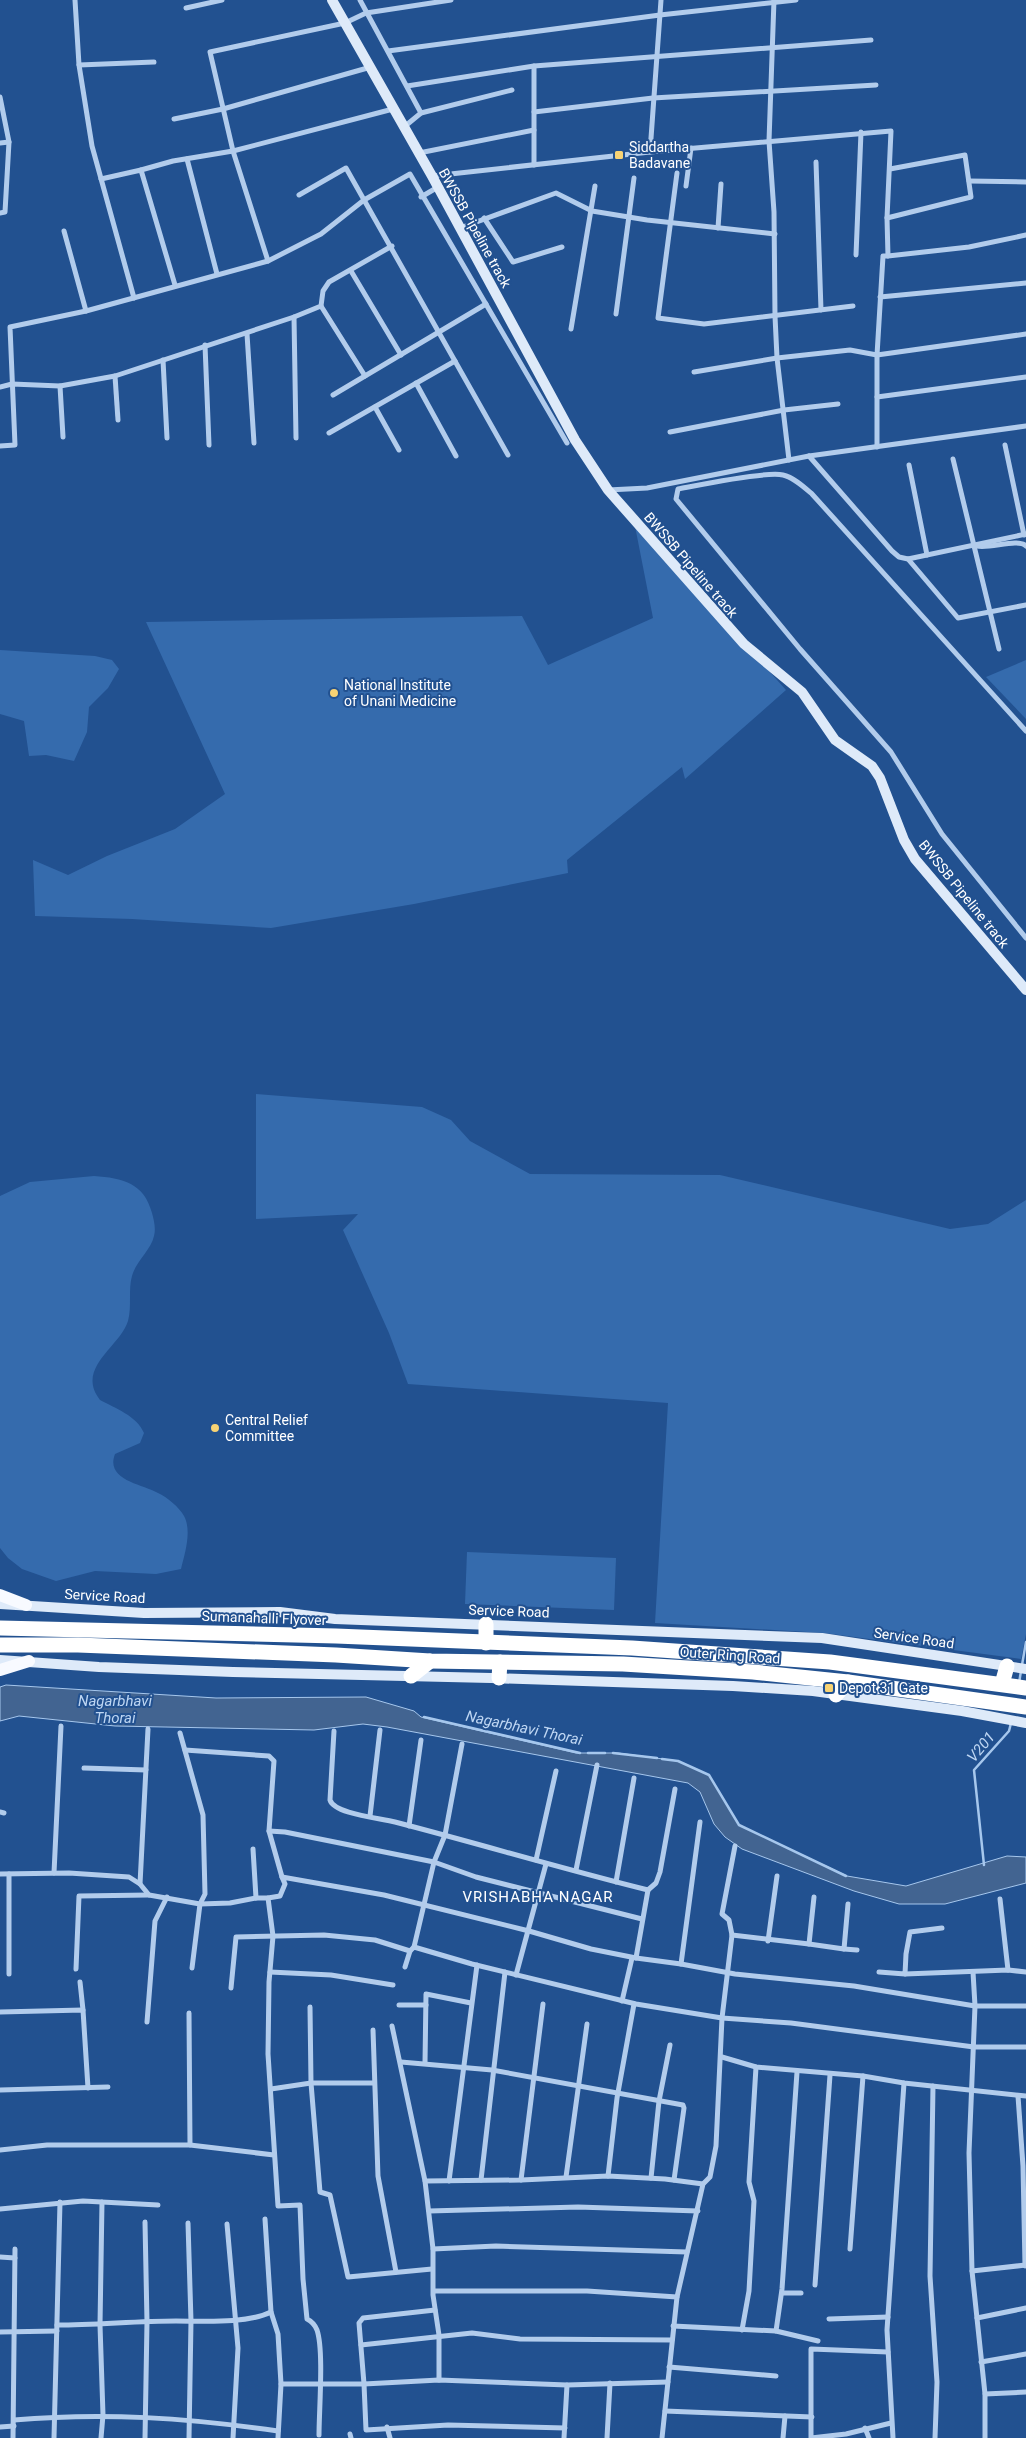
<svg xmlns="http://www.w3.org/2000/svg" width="1026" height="2438" font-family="Roboto,sans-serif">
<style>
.green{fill:#356bad}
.water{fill:#426491;stroke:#a6c7ed}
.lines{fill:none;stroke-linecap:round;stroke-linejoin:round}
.stream{stroke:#a6c7ed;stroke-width:2.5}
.street{stroke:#b2ccec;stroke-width:5}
.secondary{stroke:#deeaf9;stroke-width:10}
.primary{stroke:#f8faff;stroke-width:12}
.highway{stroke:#fff;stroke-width:15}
.poi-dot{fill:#f8d374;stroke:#225190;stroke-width:2}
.labels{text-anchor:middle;stroke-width:4;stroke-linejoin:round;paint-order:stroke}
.poi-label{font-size:14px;fill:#fff;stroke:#225190;text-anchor:start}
.street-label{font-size:14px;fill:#fff;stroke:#225190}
.water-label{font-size:15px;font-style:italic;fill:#bed6f3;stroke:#225190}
.neighbourhood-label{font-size:15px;letter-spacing:1px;fill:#fff;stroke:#225190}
</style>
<rect width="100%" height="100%" fill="#225190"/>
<g class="green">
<polygon points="634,521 786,690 685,779 682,767 567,860 568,873 414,904 271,928 132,919 35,916 33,860 68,875 107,856 175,829 225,794 146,622 522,616 548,665 653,618"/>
<polygon points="0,650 95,656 112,660 119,669 108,688 89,707 87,732 74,761 46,755 29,756 24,721 0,714"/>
<polygon points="1026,660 1026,719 986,677"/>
<polygon points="256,1094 422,1107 451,1120 470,1141 530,1174 720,1175 950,1229 988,1224 1026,1200 1026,1634 1021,1659 824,1633 655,1623 668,1403 408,1384 389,1333 343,1230 358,1214 256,1219"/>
<path d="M94,1176C123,1178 144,1183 152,1213C154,1220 156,1229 154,1236C151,1250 136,1261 132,1276C128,1289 132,1306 128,1321C120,1347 75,1368 100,1400C115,1408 137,1416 144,1433L140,1443L115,1454C105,1480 141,1484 158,1493C167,1497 179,1507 184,1516C192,1531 185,1553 181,1569L156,1574L95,1571L56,1581L22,1569L8,1558L0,1548V1196L30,1182Z"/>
<polygon points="467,1552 616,1558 614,1610 465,1604"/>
</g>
<polygon class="water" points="6,1685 216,1698 366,1697 414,1711 421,1717 576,1753 618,1753 678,1761 709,1775 739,1825 847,1876 906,1886 1007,1856 1026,1857 1026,1883 945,1904 899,1904 854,1891 742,1849 725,1837 714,1824 700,1792 688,1783 387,1727 363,1724 314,1730 115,1726 19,1716 0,1721 0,1687"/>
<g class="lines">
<g class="stream">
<polyline points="1022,1665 1026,1642"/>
<polyline points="1019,1683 1021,1671"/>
<polyline points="424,1717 580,1753"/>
<polyline points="588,1753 605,1753"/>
<polyline points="613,1753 657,1758"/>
<polyline points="662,1759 678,1761 709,1775 739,1825 846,1876"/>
<polyline points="984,1865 974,1770 1009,1731 1011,1723"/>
</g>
<g class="street">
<polyline points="75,0 79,65 92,146 134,298"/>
<polyline points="360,0 421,113"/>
<polyline points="774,0 769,141 774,212 775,316 777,358 789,460"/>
<polyline points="186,8 222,0"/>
<polyline points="388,51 660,15 796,0"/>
<polyline points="79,65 154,62"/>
<polyline points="534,66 534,165"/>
<polyline points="407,86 534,66 871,40"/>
<polyline points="0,97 9,142 5,212 0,213"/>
<polyline points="534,112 653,98 876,85"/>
<polyline points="174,119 223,109 371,67"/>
<polyline points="404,127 421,113 512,90"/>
<polyline points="0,143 9,142"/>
<polyline points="650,152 661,0"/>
<polyline points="419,153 534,130"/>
<polyline points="187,159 217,274"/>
<polyline points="816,162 821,310"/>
<polyline points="141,170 173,161 233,151 393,109"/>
<polyline points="677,173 658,318 704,324 853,306"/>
<polyline points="432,176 650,152 891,131 887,218 888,256 883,256 877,355 877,447"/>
<polyline points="101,179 141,170 175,285"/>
<polyline points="969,181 1026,182"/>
<polyline points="686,186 691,148"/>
<polyline points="299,195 346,168 508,455"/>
<polyline points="421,197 438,187"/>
<polyline points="484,218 513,262 562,247"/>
<polyline points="887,218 971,197 965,155 890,169"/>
<polyline points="460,228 556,193 592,211 647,220 775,234"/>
<polyline points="718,228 721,184"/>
<polyline points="64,231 86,311"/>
<polyline points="856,255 861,132"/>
<polyline points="888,256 969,247 1026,235"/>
<polyline points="268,261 233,151 210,52 345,23 366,13 451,0"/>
<polyline points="351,271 401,355"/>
<polyline points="880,297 1026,283"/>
<polyline points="321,306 365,376"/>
<polyline points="616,314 634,178"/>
<polyline points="294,317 296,438"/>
<polyline points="571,329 595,186"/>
<polyline points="247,334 254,443"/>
<polyline points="205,345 209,445"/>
<polyline points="163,360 167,438"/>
<polyline points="694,372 777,358 850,350 877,355 1026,334"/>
<polyline points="115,376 118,420"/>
<polyline points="416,383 456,456"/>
<polyline points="60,386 63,437"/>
<polyline points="0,387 12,384 60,386 115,376 294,317 321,306 323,291 329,282 392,246"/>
<polyline points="333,395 486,304"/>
<polyline points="877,397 1026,377"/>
<polyline points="375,407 399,450"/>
<polyline points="670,432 784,410 838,404"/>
<polyline points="329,433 455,361"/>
<polyline points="1005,445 1024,535"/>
<polyline points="0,446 15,445 10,327 86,311 268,261 321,234 364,200 410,174 567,443"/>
<polyline points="809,456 892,551 899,557 908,559 958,618 1026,605"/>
<polyline points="953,459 999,649"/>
<polyline points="909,465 927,555"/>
<polyline points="608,490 647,488 809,456 1026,426"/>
<path d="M977,546C990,549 1018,538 1026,546"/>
<polyline points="908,559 1026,534"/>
<path d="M1026,731L812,494C804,487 793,477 783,475C765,471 699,485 678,489L676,499L800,649L891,752L942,834L1026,938"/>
<path d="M334,1731L330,1800C334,1814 380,1818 395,1822C480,1844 563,1869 648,1890L656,1883L660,1872L675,1789"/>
<polyline points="180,1733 203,1815 205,1894 200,1904 192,1968"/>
<polyline points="185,1750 269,1756 274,1761 269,1831 282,1877"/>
<polyline points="84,1768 146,1770"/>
<polyline points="0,1812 4,1813"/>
<polyline points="370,1816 380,1730"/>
<polyline points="409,1826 421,1740"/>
<polyline points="269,1831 285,1832 434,1862 476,1877 642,1919"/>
<polyline points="253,1849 256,1898"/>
<polyline points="536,1860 556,1771"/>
<polyline points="576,1870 597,1765"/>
<polyline points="54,1873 61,1726"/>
<path d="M0,1874L69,1873L129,1877L140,1884L149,1895L200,1904L230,1903L256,1898H268L273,1936L269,1982L268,2054L278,2206L300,2205L303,2279L307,2319C311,2321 315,2325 317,2330C324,2350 319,2411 319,2435"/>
<polyline points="616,1882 634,1778"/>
<polyline points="140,1884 148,1729"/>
<polyline points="268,1898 280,1896 285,1884 282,1877 384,1895 529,1931 591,1949 636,1958 681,1964 735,1974 854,1986 975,2006 1026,2006"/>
<polyline points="1000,1899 1008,1970"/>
<polyline points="732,1935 809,1944 814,1897"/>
<polyline points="768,1941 777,1876"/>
<polyline points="809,1944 844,1949 848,1904"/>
<polyline points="414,1947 434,1862 445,1835 462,1744"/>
<polyline points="844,1949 857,1950"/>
<polyline points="410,1951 414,1947 472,1964 636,2004 722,2018 791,2023 974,2047 1026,2047"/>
<polyline points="636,1958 648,1890"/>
<polyline points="681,1964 700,1822"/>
<polyline points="76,1969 79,1896 149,1895"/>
<polyline points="270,1972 331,1975 393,1985"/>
<polyline points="879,1972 905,1974 906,1954 910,1932 942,1928"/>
<polyline points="973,1972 975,2006 969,2153 972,2271 985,2394 985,2438"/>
<polyline points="9,1974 9,1874"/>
<polyline points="905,1974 1008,1970 1026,1972"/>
<polyline points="516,1975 546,1864"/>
<polyline points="80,1982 83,2010"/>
<polyline points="231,1988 236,1937 324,1935 375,1940 410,1951 405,1967"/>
<polyline points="622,2001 632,1958"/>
<polyline points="399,2005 426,2005"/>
<polyline points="310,2007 311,2083 320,2192 330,2195 348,2277 432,2269"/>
<polyline points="0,2012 83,2010 88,2088"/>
<polyline points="189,2013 190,2145"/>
<polyline points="147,2022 155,1921 167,1897"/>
<polyline points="392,2026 425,2181 433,2249 433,2295 439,2335 439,2380"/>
<polyline points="373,2030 378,2176 396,2272"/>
<polyline points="722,2057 756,2067 863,2076 904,2083 1026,2096"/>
<polyline points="401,2062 492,2070 683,2105 684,2108 674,2180"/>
<polyline points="425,2063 426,1994 471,2003"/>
<polyline points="933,2086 930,2276 937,2382 935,2438"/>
<polyline points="271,2089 311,2083 373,2083"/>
<polyline points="0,2090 108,2087"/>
<polyline points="1018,2096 1023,2166 1025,2266"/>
<polyline points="0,2150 47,2145 190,2145 274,2155"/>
<polyline points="608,2176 617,2098 634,2004"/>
<polyline points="566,2177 587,2024"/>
<polyline points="651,2178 659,2101 670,2045"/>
<polyline points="481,2180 505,1972"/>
<polyline points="521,2180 543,2004"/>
<polyline points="425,2181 521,2180 608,2176 665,2179 703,2184"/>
<polyline points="449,2181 477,1965"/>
<polyline points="0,2209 83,2201 158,2205"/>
<polyline points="429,2211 578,2207 698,2211"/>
<polyline points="265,2219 271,2312"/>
<polyline points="188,2223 191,2321 189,2438"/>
<polyline points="227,2224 238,2348 233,2438"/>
<polyline points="433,2249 496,2246 687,2252"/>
<polyline points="850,2249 863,2076"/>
<polyline points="0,2257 15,2258"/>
<polyline points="972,2271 1026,2265"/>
<polyline points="815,2285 830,2075"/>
<polyline points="435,2291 587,2291 677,2297"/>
<polyline points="782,2293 801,2293"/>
<polyline points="435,2310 363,2318 359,2323 364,2384 439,2380 567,2385 668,2382"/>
<polyline points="977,2318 1026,2308"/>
<polyline points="829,2319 888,2317"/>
<path d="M57,2325C97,2325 136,2321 176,2321C203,2321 247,2324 271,2312L278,2334L281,2384L278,2438"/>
<polyline points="673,2326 776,2331 782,2289 797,2072"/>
<polyline points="742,2330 749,2291 754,2201 749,2182 756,2067"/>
<polyline points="776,2331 818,2341"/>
<polyline points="0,2332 57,2331"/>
<polyline points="361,2345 472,2333 520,2339 672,2340"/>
<polyline points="888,2352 811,2349 811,2438 846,2434 891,2423"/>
<polyline points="981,2362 1026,2354"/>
<polyline points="669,2367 776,2376"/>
<polyline points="281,2384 364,2384 366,2430 448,2425 565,2428"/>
<polyline points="985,2394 1026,2392"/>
<polyline points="665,2411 812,2417"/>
<path d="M14,2420C104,2412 188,2418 278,2431"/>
<polyline points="0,2427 14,2426"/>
<polyline points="387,2427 390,2438"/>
<polyline points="865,2428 869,2438"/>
<polyline points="350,2434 351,2438"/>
<polyline points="13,2438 15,2249"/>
<polyline points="54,2438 60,2202"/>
<polyline points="101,2438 103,2415 100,2325 102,2202"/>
<polyline points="145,2438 147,2322 145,2222"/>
<polyline points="564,2438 567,2385"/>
<polyline points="607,2438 610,2383"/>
<polyline points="662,2438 677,2297 703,2184 710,2177 716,2146 722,2018 732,1935 729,1920 722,1914 735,1846"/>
<polyline points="783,2438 785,2416"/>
<polyline points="893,2438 887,2330 904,2083"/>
</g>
<g class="secondary">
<polyline points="332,0 432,176 575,440 608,490 744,644 802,692 835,740 872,766 880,778 904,840 915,859 1026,990"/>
<polyline points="0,1604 144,1613 280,1612 335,1619 822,1638 1026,1669"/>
<polyline points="0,1660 99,1667 233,1672 491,1678 733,1686 813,1691 962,1711 1026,1723"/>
</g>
<g class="primary">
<polyline points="0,1595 26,1605"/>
<polyline points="0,1670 29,1661"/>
</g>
<g class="highway">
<polyline points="0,1628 336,1636 632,1648 830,1662 1026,1688"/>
<polyline points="486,1643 486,1624"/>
<polyline points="0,1645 78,1645 336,1655 430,1661 623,1664 753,1672 848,1682 1026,1707"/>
<polyline points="411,1676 430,1661"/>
<polyline points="499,1678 500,1662"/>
<polyline points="1002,1684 1007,1666"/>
<polyline points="836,1695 848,1682"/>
</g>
</g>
<g class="poi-dot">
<rect x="614" y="150" width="10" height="10" rx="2.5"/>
<circle cx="334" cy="693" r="5"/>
<circle cx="215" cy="1428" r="5"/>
<rect x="824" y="1683" width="10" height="10" rx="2.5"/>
</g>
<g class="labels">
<g class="poi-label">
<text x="629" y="152">Siddartha<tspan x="629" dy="16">Badavane</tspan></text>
<text x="344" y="690">National Institute<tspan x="344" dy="16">of Unani Medicine</tspan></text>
<text x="225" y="1425">Central Relief<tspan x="225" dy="16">Committee</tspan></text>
<text x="839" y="1693">Depot 31 Gate</text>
</g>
<g class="street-label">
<text transform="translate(475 228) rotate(61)" y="5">BWSSB Pipeline track</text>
<text transform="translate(691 565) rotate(49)" y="5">BWSSB Pipeline track</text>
<text transform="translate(964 894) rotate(51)" y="5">BWSSB Pipeline track</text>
<text transform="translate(105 1596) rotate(3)" y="5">Service Road</text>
<text transform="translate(509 1611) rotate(2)" y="5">Service Road</text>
<text transform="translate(264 1618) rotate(2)" y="5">Sumanahalli Flyover</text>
<text transform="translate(914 1638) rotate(8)" y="5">Service Road</text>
<text transform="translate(730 1655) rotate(4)" y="5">Outer Ring Road</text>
</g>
<g class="water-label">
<text x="115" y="1706">Nagarbhavi<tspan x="115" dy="17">Thorai</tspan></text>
<text transform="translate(524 1728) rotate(12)" y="5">Nagarbhavi Thorai</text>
<text transform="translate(981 1747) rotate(-50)" y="5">V201</text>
</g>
<g class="neighbourhood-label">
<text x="538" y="1902">VRISHABHA NAGAR</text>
</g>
</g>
</svg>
